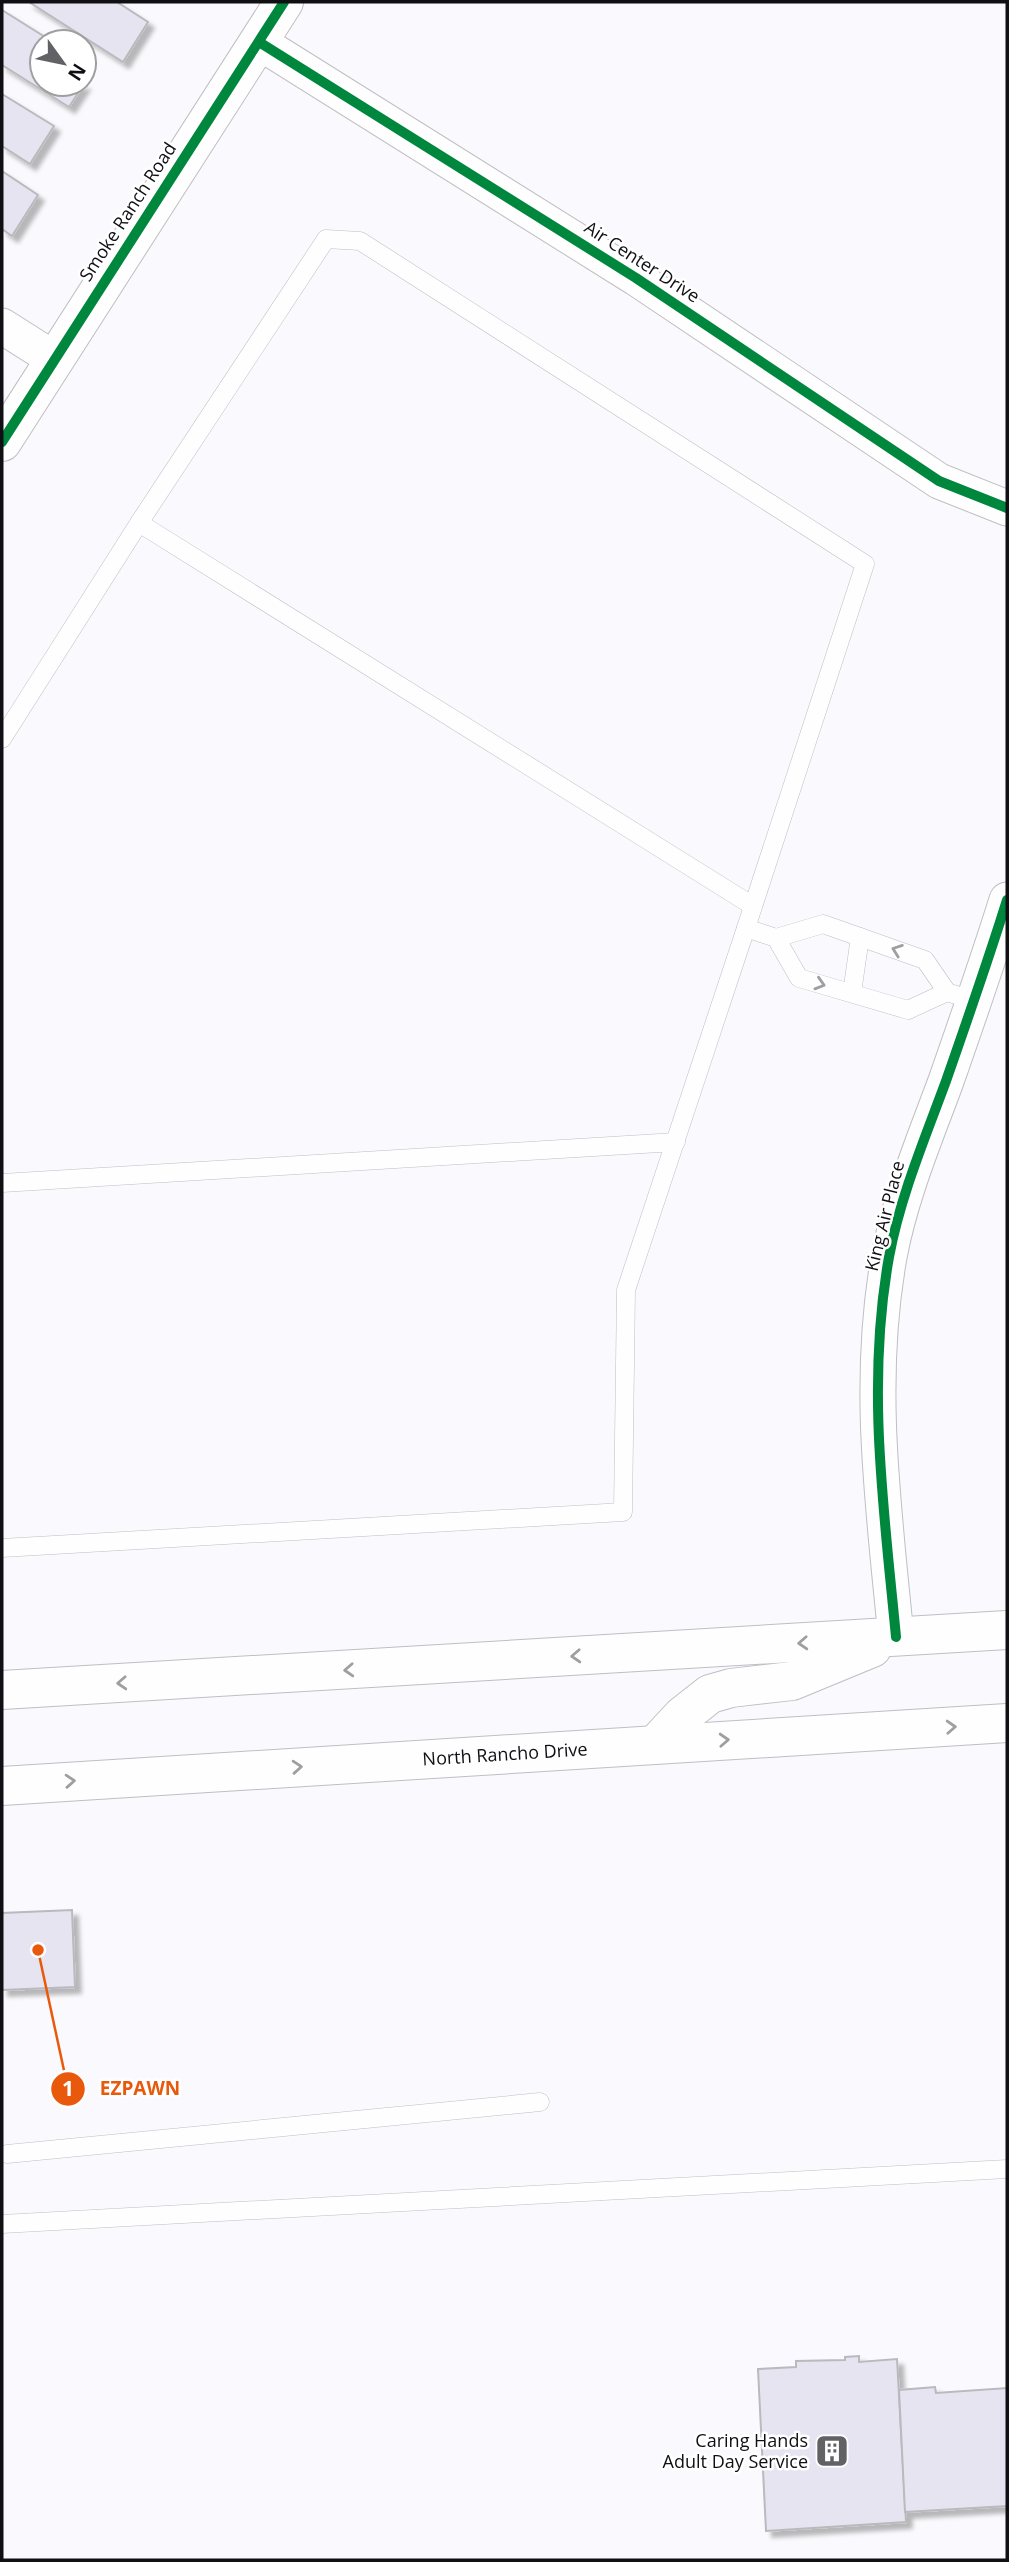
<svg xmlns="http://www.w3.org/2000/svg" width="1009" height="2562" font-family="'Open Sans',sans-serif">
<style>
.building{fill:#e7e4f1;stroke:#bab9bd;stroke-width:2;filter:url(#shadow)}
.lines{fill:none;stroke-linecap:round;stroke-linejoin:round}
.service-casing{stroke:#bfbec3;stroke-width:19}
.minor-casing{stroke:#bfbec3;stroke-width:37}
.secondary-casing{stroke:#bfbec3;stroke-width:40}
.primary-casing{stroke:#bfbec3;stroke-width:40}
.service{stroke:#fefeff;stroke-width:18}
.minor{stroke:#fefeff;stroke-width:35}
.secondary{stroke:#fefeff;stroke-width:38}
.primary{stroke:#fefeff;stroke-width:38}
.cycleway-casing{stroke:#fff;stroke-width:15}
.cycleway{stroke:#00873e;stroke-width:10}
.oneway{stroke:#9f9ea1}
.labels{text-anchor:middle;stroke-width:5;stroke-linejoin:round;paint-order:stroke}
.street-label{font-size:18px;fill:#100f14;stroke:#fff}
.poi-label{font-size:18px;fill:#100f14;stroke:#fff;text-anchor:end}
.leader{fill:none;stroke:#e8590c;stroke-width:2.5}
.callout-dot{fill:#e8590c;stroke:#fff;stroke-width:2.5}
.mark-label{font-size:21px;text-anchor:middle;font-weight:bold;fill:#fff}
.callout-label{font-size:19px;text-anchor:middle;font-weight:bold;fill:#e8590c;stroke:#fff;stroke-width:5;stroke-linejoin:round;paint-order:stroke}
</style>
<defs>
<filter id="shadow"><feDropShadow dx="6" dy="6" stdDeviation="2" flood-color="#0004"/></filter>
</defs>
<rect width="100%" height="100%" fill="#faf9fd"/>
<g class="building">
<polygon points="29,2 117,2 148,22 123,62"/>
<polygon points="2,10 53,42 42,42 42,84 84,84 69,107 2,65"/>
<polygon points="2,94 54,126 30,164 2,146"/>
<polygon points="2,171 38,195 12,236 2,229"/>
<polygon points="72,1910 75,1987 2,1990 2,1913"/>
<polygon points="859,2356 859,2362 897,2359 906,2522 766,2531 758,2369 796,2367 796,2361 845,2360 845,2357"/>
<polygon points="935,2387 936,2393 1007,2388 1007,2506 905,2512 899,2390"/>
</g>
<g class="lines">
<defs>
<g id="service">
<polyline points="139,523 753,906"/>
<polyline points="2,739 139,523 326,239 360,241 865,564 746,928"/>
<polyline points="776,938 799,978 908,1010 947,992"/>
<polyline points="852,993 860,937"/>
<polyline points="2,1183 676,1142"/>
<polyline points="2,1548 623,1512 626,1290 746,928 776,938 823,924 925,960 947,992 975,1001"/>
<polyline points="7,2154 540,2102"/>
<polyline points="2,2224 1007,2169"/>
</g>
<g id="minor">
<polyline points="259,42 636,278 939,481 1007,508"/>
<polyline points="2,326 54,359"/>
<path d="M896,1637C884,1510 866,1385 889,1257C900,1197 925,1138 946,1081C967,1021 988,961 1007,900"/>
</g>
<polyline id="secondary" points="2,442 284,2"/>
<g id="primary">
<polyline points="2,1690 1007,1630"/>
<polyline points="656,1744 682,1716 710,1694 731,1688 792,1681 872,1648"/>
<path id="s1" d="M2,1786L1007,1723"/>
</g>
</defs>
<use href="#service" class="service-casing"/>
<use href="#minor" class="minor-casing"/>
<use href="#secondary" class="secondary-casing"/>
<use href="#primary" class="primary-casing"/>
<use href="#service" class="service"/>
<use href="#minor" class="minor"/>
<use href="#secondary" class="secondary"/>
<use href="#primary" class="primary"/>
<defs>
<g id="cycleway">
<polyline points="259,42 636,278 939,481 1007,508"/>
<polyline points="2,442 284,2"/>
<path d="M896,1637C884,1510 866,1385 889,1257C900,1197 925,1138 946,1081C967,1021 988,961 1007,900"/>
</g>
</defs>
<use href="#cycleway" class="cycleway-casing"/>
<use href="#cycleway" class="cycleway"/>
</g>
<defs><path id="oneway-chevron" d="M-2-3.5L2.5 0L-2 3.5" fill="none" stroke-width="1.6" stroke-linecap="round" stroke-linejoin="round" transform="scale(1.75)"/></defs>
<g class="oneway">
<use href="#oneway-chevron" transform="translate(897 950) rotate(-160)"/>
<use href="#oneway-chevron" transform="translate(820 984) rotate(17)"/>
<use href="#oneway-chevron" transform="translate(803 1643) rotate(177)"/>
<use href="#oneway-chevron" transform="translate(576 1656) rotate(177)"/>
<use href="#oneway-chevron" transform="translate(349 1670) rotate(177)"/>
<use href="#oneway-chevron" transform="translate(122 1683) rotate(177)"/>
<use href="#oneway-chevron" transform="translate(951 1727) rotate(-3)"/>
<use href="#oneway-chevron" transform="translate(724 1740) rotate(-3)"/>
<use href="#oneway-chevron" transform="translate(297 1767) rotate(-4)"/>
<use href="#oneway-chevron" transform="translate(70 1781) rotate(-4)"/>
</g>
<defs>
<symbol id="building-square" viewBox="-11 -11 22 22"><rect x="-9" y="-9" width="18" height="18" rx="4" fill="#626166" stroke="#fff"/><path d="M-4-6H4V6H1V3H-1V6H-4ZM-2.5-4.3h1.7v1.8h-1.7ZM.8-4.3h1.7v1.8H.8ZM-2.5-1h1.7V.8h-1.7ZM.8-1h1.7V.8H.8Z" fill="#fff"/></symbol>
</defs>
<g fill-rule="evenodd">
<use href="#building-square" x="813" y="2432" width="38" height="38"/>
</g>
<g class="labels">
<g class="street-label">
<text transform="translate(128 212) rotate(-57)" y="6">Smoke Ranch Road</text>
<text transform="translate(642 262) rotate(33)" y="6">Air Center Drive</text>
<text transform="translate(885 1216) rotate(-76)" y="6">King Air Place</text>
<text dy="6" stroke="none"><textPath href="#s1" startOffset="504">North Rancho Drive</textPath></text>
</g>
<g class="poi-label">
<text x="808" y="2447">Caring Hands<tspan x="808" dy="21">Adult Day Service</tspan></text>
</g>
</g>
<path class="leader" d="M38 1950L68 2089"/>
<g class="callout-dot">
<circle cx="38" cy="1950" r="7"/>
<circle cx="68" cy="2089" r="18"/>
</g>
<g class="mark-label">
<text x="68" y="2096">1</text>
</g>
<g class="callout-label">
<text x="140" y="2095">EZPAWN</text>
</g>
<rect width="1009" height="2562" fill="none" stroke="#100f14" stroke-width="7"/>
<g transform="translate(63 63) rotate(123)"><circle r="33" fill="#ffffff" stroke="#9f9fa1" stroke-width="2"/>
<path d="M0-5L12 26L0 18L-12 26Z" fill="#626166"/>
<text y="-10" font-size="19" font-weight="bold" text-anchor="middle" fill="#100f14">N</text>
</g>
</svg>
